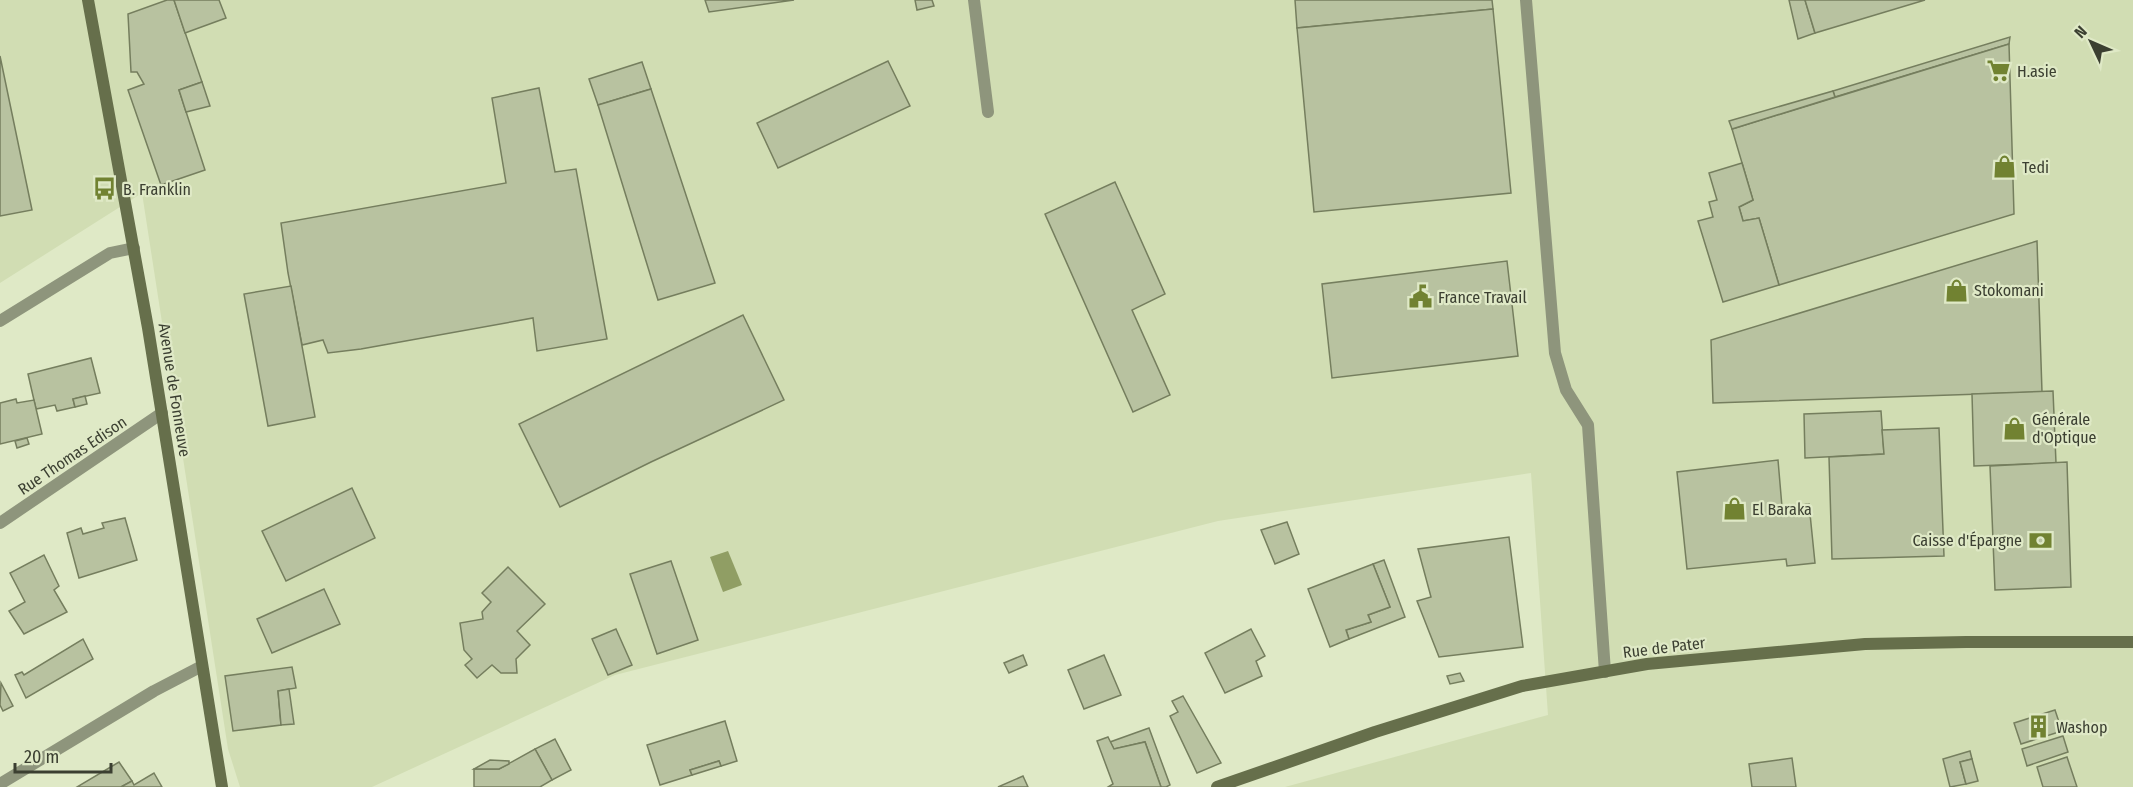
<svg xmlns="http://www.w3.org/2000/svg" width="2133" height="787" font-family="'Fira Sans Condensed',sans-serif">
<style>
.built{fill:#d1ddb3}
.water{fill:#909e64}
.building{fill:#b8c2a0;stroke:#757e5e;stroke-width:1.5}
.lines{fill:none;stroke-linecap:round;stroke-linejoin:round}
.lane{stroke:#8e957c;stroke-width:12}
.street{stroke:#8e957c;stroke-width:12}
.secondary{stroke:#666f4b;stroke-width:12}
.labels{text-anchor:middle;stroke-width:4.5;stroke-linejoin:round;paint-order:stroke}
.poi-label{font-size:16px;fill:#3b3f31;stroke:#dfe9c6;text-anchor:start}
.street-label{font-size:16px;fill:#3b3f31;stroke:#dfe9c6}
</style>
<rect width="100%" height="100%" fill="#dfe9c6"/>
<polygon class="built" points="0,0 2133,0 2133,787 1285,787 1548,715 1531,473 1218,521 615,675 372,787 240,787 228,749 142,193 0,283"/>
<polygon class="water" points="728,551 742,585 723,592 710,557"/>
<g class="building">
<polygon points="167,0 174,0 202,82 179,90 205,170 161,185 128,90 144,84 137,72 131,72 128,14"/>
<polygon points="174,0 219,0 226,18 185,33"/>
<polygon points="705,0 794,0 709,12"/>
<polygon points="915,0 932,0 934,6 917,10"/>
<polygon points="1295,0 1492,0 1493,9 1297,28"/>
<polygon points="1789,0 1805,0 1815,33 1798,39"/>
<polygon points="1805,0 1925,0 1815,33"/>
<polygon points="1493,9 1511,193 1314,212 1297,28"/>
<polygon points="2010,37 2009,44 1835,97 1833,91"/>
<polygon points="2009,44 2014,214 1779,285 1759,218 1743,221 1739,207 1753,200 1732,129"/>
<polygon points="0,56 32,210 0,216"/>
<polygon points="888,61 910,106 778,168 757,123"/>
<polygon points="642,62 651,89 598,105 589,79"/>
<polygon points="202,82 210,106 186,112 179,90"/>
<polygon points="539,88 555,172 576,169 607,339 537,351 533,318 361,349 328,353 323,340 302,345 288,273 281,223 506,183 492,98"/>
<polygon points="651,89 715,283 658,300 598,105"/>
<polygon points="1833,91 1835,97 1732,129 1729,121"/>
<polygon points="1742,163 1753,200 1739,207 1743,221 1759,218 1779,285 1723,302 1698,221 1713,217 1709,202 1717,200 1709,173"/>
<polygon points="1115,182 1165,294 1132,310 1170,395 1133,412 1045,214"/>
<polygon points="2037,241 2042,392 1713,403 1711,340"/>
<polygon points="1507,261 1518,356 1332,378 1322,284"/>
<polygon points="291,286 315,417 268,426 244,294"/>
<polygon points="743,315 784,400 651,462 560,507 519,424"/>
<polygon points="91,358 100,393 73,399 75,407 57,411 55,405 36,409 28,374"/>
<polygon points="2053,391 2056,463 1974,466 1972,394"/>
<polygon points="85,396 87,404 75,407 73,399"/>
<polygon points="16,399 17,403 34,400 42,434 0,444 0,403"/>
<polygon points="1881,411 1884,454 1805,458 1804,414"/>
<polygon points="1939,428 1944,556 1832,559 1829,457 1884,454 1882,430"/>
<polygon points="27,438 29,444 17,448 15,441"/>
<polygon points="1778,460 1782,507 1809,504 1815,563 1787,566 1786,559 1687,569 1677,472"/>
<polygon points="2067,462 2071,587 1995,590 1990,466"/>
<polygon points="352,488 375,538 286,581 262,531"/>
<polygon points="125,518 137,560 79,578 67,533 81,528 83,534 104,528 102,523"/>
<polygon points="1287,522 1299,554 1275,564 1261,530"/>
<polygon points="1509,537 1523,647 1439,657 1417,601 1431,597 1418,549"/>
<polygon points="44,555 59,586 54,590 67,612 24,634 9,611 25,602 10,573"/>
<polygon points="1384,560 1405,617 1349,639 1346,630 1371,622 1368,615 1390,607 1373,564"/>
<polygon points="671,561 698,640 657,654 630,574"/>
<polygon points="1373,564 1390,607 1368,615 1371,622 1346,630 1349,639 1330,647 1308,589"/>
<polygon points="508,567 545,604 517,631 530,645 516,659 517,673 501,673 492,665 477,678 465,665 472,659 464,650 460,623 483,619 482,612 491,602 482,593"/>
<polygon points="324,589 340,624 272,653 257,619"/>
<polygon points="616,629 632,665 608,675 592,639"/>
<polygon points="1251,629 1265,656 1256,661 1262,676 1225,693 1205,653"/>
<polygon points="83,639 93,659 26,698 15,675 22,672 24,675"/>
<polygon points="1023,655 1027,665 1009,673 1004,663"/>
<polygon points="1104,655 1121,695 1084,709 1068,670"/>
<polygon points="292,667 296,688 278,691 281,725 233,731 225,676"/>
<polygon points="1460,673 1464,681 1450,684 1447,676"/>
<polygon points="1,683 13,706 3,711 0,705"/>
<polygon points="289,689 294,724 281,725 278,691"/>
<polygon points="1183,696 1221,763 1197,773 1170,716 1178,712 1172,701"/>
<polygon points="2055,710 2062,731 2021,744 2014,723"/>
<polygon points="725,721 737,761 721,766 719,761 690,770 692,775 660,785 647,745"/>
<polygon points="1149,728 1170,785 1166,787 1161,787 1145,742 1114,749 1110,742"/>
<polygon points="2063,736 2068,752 2027,766 2022,749"/>
<polygon points="1108,737 1114,749 1145,742 1161,787 1108,787 1113,784 1097,741"/>
<polygon points="555,739 571,770 552,780 535,749"/>
<polygon points="535,749 552,780 540,787 474,787 474,769 499,769"/>
<polygon points="1970,751 1972,759 1960,762 1966,784 1950,787 1943,759"/>
<polygon points="2067,757 2077,787 2043,787 2037,767"/>
<polygon points="1792,758 1796,787 1752,787 1749,764"/>
<polygon points="1972,759 1978,781 1966,784 1960,762"/>
<polygon points="490,760 509,761 509,764 499,769 474,769"/>
<polygon points="719,761 721,766 692,775 690,770"/>
<polygon points="119,762 132,781 121,787 77,787"/>
<polygon points="154,773 162,787 121,787 132,781 134,785"/>
<polygon points="1023,776 1028,787 998,787"/>
</g>
<g class="lines">
<g class="lane">
<polyline points="1526,0 1555,353 1566,390 1588,425 1605,672"/>
<polyline points="0,784 154,691 202,666"/>
</g>
<g class="street">
<polyline points="974,0 988,112"/>
<polyline points="0,321 110,253 134,248"/>
<polyline points="0,523 162,413"/>
</g>
<g class="secondary">
<polyline points="88,0 148,328 222,787"/>
<polyline points="1217,787 1375,732 1522,686 1647,664 1865,644 1966,642 2133,642"/>
</g>
</g>
<defs>
<symbol id="supermarket-bare" viewBox="-9 -9 18 18"><path d="M-6-5.5h2.5l.6 2H6L4.5 2H-2.5L-4.4-4H-6ZM-1.5 3.2a1.3 1.3 0 1 0 .1 0ZM3 3.2a1.3 1.3 0 1 0 .1 0Z" fill="#718231" stroke="#dfe9c6" stroke-width="2.5" paint-order="stroke"/></symbol>
<symbol id="shop-bare" viewBox="-9 -9 18 18"><path d="M-5-2.5h2.3a2.7 3.5 0 0 1 5.4 0H5L5.5 6h-11ZM-1.5-2.5h3a1.5 2.3 0 0 0-3 0Z" fill="#718231" stroke="#dfe9c6" stroke-width="2.5" paint-order="stroke"/></symbol>
<symbol id="bus-bare" viewBox="-9 -9 18 18"><path d="M-5-6H5V4H4V6H2V4H-2V6H-4V4H-5ZM-3.5-4V0h7V-4ZM-3.5 1.2v1.5H-2V1.2ZM2 1.2v1.5H3.5V1.2Z" fill="#718231" stroke="#dfe9c6" stroke-width="2.5" paint-order="stroke"/></symbol>
<symbol id="civic-bare" viewBox="-9 -9 18 18"><path d="M-.6-6.5H3V-4.5H.6V-3L4-1V1h2V6H-6V1h2V-1L-.6-3ZM-1.2 2.5V6h2.4V2.5Z" fill="#718231" stroke="#dfe9c6" stroke-width="2.5" paint-order="stroke"/></symbol>
<symbol id="bank-bare" viewBox="-9 -9 18 18"><path d="M-6-4H6V4H-6ZM0-2.3a2.3 2.3 0 1 0 0 4.6a2.3 2.3 0 1 0 0-4.6Z" fill="#718231" stroke="#dfe9c6" stroke-width="2.5" paint-order="stroke"/></symbol>
<symbol id="building-bare" viewBox="-9 -9 18 18"><path d="M-4-6H4V6H1V3H-1V6H-4ZM-2.5-4.3h1.7v1.8h-1.7ZM.8-4.3h1.7v1.8H.8ZM-2.5-1h1.7V.8h-1.7ZM.8-1h1.7V.8H.8Z" fill="#718231" stroke="#dfe9c6" stroke-width="2.5" paint-order="stroke"/></symbol>
</defs>
<g fill-rule="evenodd">
<use href="#supermarket-bare" x="1982" y="54" width="33" height="33"/>
<use href="#shop-bare" x="1988" y="150" width="33" height="33"/>
<use href="#bus-bare" x="88" y="172" width="33" height="33"/>
<use href="#shop-bare" x="1940" y="274" width="33" height="33"/>
<use href="#civic-bare" x="1404" y="280" width="33" height="33"/>
<use href="#shop-bare" x="1998" y="412" width="33" height="33"/>
<use href="#shop-bare" x="1718" y="492" width="33" height="33"/>
<use href="#bank-bare" x="2024" y="524" width="33" height="33"/>
<use href="#building-bare" x="2022" y="710" width="33" height="33"/>
</g>
<g class="labels">
<g class="poi-label">
<text x="2017" y="77">H.asie</text>
<text x="2022" y="173">Tedi</text>
<text x="123" y="195">B. Franklin</text>
<text x="1974" y="296">Stokomani</text>
<text x="1438" y="303">France Travail</text>
<text x="2032" y="425">Générale<tspan x="2032" dy="18">d'Optique</tspan></text>
<text x="1752" y="515">El Baraka</text>
<text x="2022" y="546" text-anchor="end">Caisse d'Épargne</text>
<text x="2056" y="733">Washop</text>
</g>
<g class="street-label">
<text transform="translate(175 390) rotate(81)" y="6">Avenue de Fonneuve</text>
<text transform="translate(72 455) rotate(-34)" y="6">Rue Thomas Edison</text>
<text transform="translate(1664 647) rotate(-7)" y="6">Rue de Pater</text>
</g>
</g>
<g transform="translate(2091 42) rotate(314)" stroke="#dfe9c6" stroke-width="4.5" paint-order="stroke">
<path d="M0-4.5L10 22L0 15L-10 22Z" fill="#3b3f31"/>
<text y="-9" font-size="16" font-weight="bold" text-anchor="middle" fill="#3b3f31">N</text>
</g>
<path d="M15 763v9h96v-9" fill="none" stroke="#3b3f31" stroke-width="3"/>
<text x="24" y="763" font-size="18" fill="#3b3f31" stroke="#dfe9c6" stroke-width="4.5" paint-order="stroke">20 m</text>
</svg>
